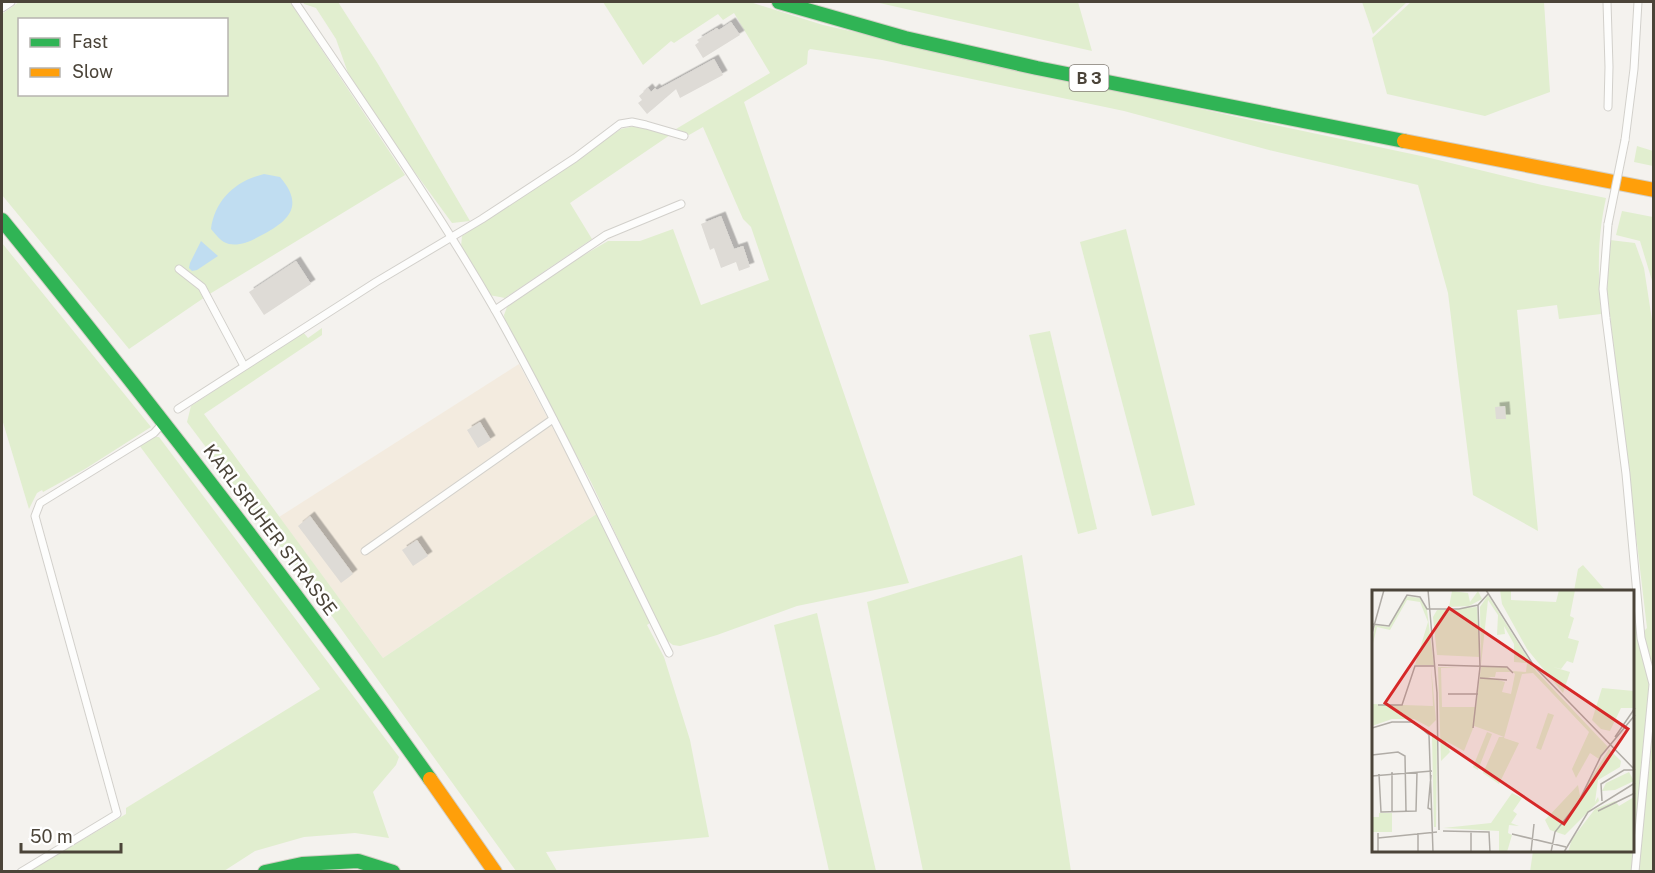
<svg xmlns="http://www.w3.org/2000/svg" width="1655" height="873" font-family="'Public Sans',sans-serif">
<style>
.commercial{fill:#f3ebdf}
.green{fill:#e1eecf;fill-rule:evenodd}
.water{fill:#c0ddf1}
.building{fill:#dedbd6;filter:url(#shadow)}
.lines{fill:none;stroke-linecap:round;stroke-linejoin:round}
.lane-casing{stroke:#d2d0cb;stroke-width:9}
.fast-casing{stroke:#d3cfc5;stroke-width:16}
.slow-casing{stroke:#d3cfc5;stroke-width:16}
.lane{stroke:#fdfdfc;stroke-width:7}
.fast{stroke:#30b455;stroke-width:14}
.slow{stroke:#ff9f0a;stroke-width:14}
.lane-bridge-casing{stroke:#d2d0cb;stroke-width:9;stroke-linecap:butt}
.lane-bridge{stroke:#fdfdfc;stroke-width:7}
.labels{text-anchor:middle;stroke-width:5;stroke-linejoin:round;paint-order:stroke}
.shield{fill:#fff;stroke:#817c74;stroke-width:1.5}
.shield-label{font-size:16px;font-weight:bold;fill:#4b4439}
.street-label{font-size:18px;fill:#4b4439;stroke:#fff}
.inset-road{fill:none;stroke:#b0aca6;stroke-width:1.5}
.view{fill:#d62828;fill-opacity:0.15;stroke:#d62828;stroke-width:3}
.inset-edge{fill:none;stroke:#4b4439;stroke-width:3}
</style>
<defs>
<filter id="shadow"><feDropShadow dx="4.5" dy="-4.5" stdDeviation="0" flood-color="#0004"/></filter>
</defs>
<rect width="100%" height="100%" fill="#f4f2ee"/>
<polygon class="commercial" points="519,364 598,513 383,658 279,517"/>
<g class="green">
<path d="M19,2H290L405,175L208,295L129,349L2,195V14ZM20,20H226V94H20Z"/>
<polygon points="303,2 338,2 378,64 470,221 452,223 403,156 348,73 336,39 316,8 304,4"/>
<path d="M603,2H750L823,25L1246,119L1426,157L1542,185L1606,198C1597,239 1598,272 1601,314L1559,319L1557,305L1517,310L1538,531L1473,495L1448,293L1418,185L1269,150L1124,111L882,60L810,49L808,51L807,64L744,102L909,583L797,606L717,635L680,646L673,645L666,640L591,482L505,323L504,315L507,307L572,262L608,241H640L673,229L701,305L769,280L751,227L743,219L703,127L689,135L676,129L770,73L734,13L723,20L718,14L674,43L671,41L643,65Z"/>
<polygon points="875,2 1078,2 1092,51"/>
<polygon points="1362,2 1407,2 1373,34"/>
<polygon points="1411,2 1544,2 1550,92 1485,116 1387,94 1372,38"/>
<polygon points="635,126 670,135 570,203 592,239 505,298 489,295 461,247 462,236 621,129"/>
<polygon points="1637,146 1653,151 1653,166 1634,162"/>
<polygon points="1622,211 1653,217 1653,284 1640,241 1616,235"/>
<polygon points="1126,229 1195,505 1152,516 1080,242"/>
<polygon points="1610,240 1635,243 1644,268 1654,333 1653,871 1530,872 1533,851 1632,850 1633,623 1642,633 1647,628 1607,290"/>
<polygon points="2,243 151,427 85,469 43,492 42,490 37,493 29,509 2,419"/>
<polygon points="322,328 322,335 204,414 383,658 598,513 650,623 647,625 664,657 690,740 709,837 546,852 557,871 516,871 313,590 187,422 191,406 303,332 308,338"/>
<polygon points="1050,331 1097,529 1078,534 1029,335"/>
<polygon points="155,437 159,437 399,757 396,765 373,792 389,838 355,833 304,837 255,851 224,871 28,872 126,814 126,808 320,689 139,445"/>
<polygon points="1022,555 1071,871 923,871 867,602"/>
<polygon points="1583,565 1606,591 1574,591 1578,569"/>
<polygon points="817,613 876,871 829,871 774,625"/>
</g>
<g class="water">
<path d="M264,174L280,177C305,206 289,221 260,236C251,241 240,246 229,244C221,242 216,235 211,229C215,200 235,181 264,174Z"/>
<polygon points="201,241 218,256 197,270 192,271 189,268 190,263"/>
</g>
<g class="building">
<polygon points="731,22 740,35 703,58 695,45 699,42 697,40 717,28 719,30"/>
<polygon points="714,59 723,75 680,98 676,89 647,114 638,103 642,100 639,96 648,88 651,92 655,88 657,90"/>
<polygon points="721,216 734,249 743,246 750,267 739,271 736,262 721,268 714,248 710,250 701,224"/>
<polygon points="296,261 311,284 264,315 249,292"/>
<polygon points="1505,406 1506,419 1496,419 1495,407"/>
<polygon points="480,422 491,440 478,448 467,430"/>
<polygon points="310,516 353,574 341,583 298,526"/>
<polygon points="417,540 428,556 413,566 402,550"/>
</g>
<g class="lines">
<defs>
<g id="lane">
<path d="M295,2C363,103 434,204 495,310C558,422 612,538 669,653"/>
<polyline points="1607,2 1609,67 1608,107"/>
<polyline points="2,8 11,2"/>
<polyline points="1625,140 1634,69 1638,2"/>
<polyline points="1608,224 1603,289 1606,318 1626,474 1641,638 1653,684 1635,872"/>
<polyline points="179,269 202,287 244,366"/>
<polyline points="495,310 606,235 681,204"/>
<polyline points="178,409 376,282 482,219 575,158 620,124 632,122 646,125 684,136"/>
<polyline points="365,551 553,419"/>
<polyline points="21,872 117,814 35,516 40,503 154,433 163,423"/>
</g>
<g id="fast">
<polyline points="779,2 905,38 1037,68 1404,141"/>
<path d="M2,220C150,402 294,588 430,779"/>
<polyline points="265,872 302,864 358,861 393,872"/>
</g>
<g id="slow">
<polyline points="1404,141 1654,190"/>
<polyline points="430,779 495,872"/>
</g>
</defs>
<use href="#lane" class="lane-casing"/>
<use href="#fast" class="fast-casing"/>
<use href="#slow" class="slow-casing"/>
<use href="#lane" class="lane"/>
<use href="#fast" class="fast"/>
<use href="#slow" class="slow"/>
<defs>
<polyline id="lane-bridge" points="1608,224 1625,140"/>
</defs>
<use href="#lane-bridge" class="lane-bridge-casing"/>
<use href="#lane-bridge" class="lane-bridge"/>
</g>
<g class="labels">
<rect class="shield" x="1069.5" y="65" width="39" height="26" rx="4.5"/>
<g class="shield-label">
<text x="1089" y="84">B 3</text>
</g>
<g class="street-label">
<text transform="translate(270 530) rotate(53)" y="6">KARLSRUHER STRASSE</text>
</g>
</g>
<g transform="translate(1372 590)">
<rect width="262" height="262" fill="#f4f2ee"/>
<path d="M128,0H139V10L184,12L187,0H203L198,26L202,28L196,48L207,51L201,73L195,71L189,79L181,77L198,82L191,103L155,59L130,14ZM80,1L96,3L98,12L106,1L110,9L97,16L77,17ZM116,5L164,81L236,157L227,169L218,163L204,188L200,179L217,142L161,83L150,84L132,148L147,153L127,194L111,183L127,147H132L119,142L102,136L92,161L74,151L78,162L69,171L66,77H88L69,78L70,117H104L109,77H134L139,82H124L123,87H116L133,92L130,102L139,104L143,84L140,81L154,82L155,73L142,72V54L132,36L133,44L125,45L126,25L116,10L109,75L108,17ZM34,6L48,8L55,20L62,75H43L56,32L48,12L35,10L18,40L5,37L0,57L3,35L17,37ZM105,17L108,67L65,65L61,27L65,20ZM59,76L64,130L57,137L42,129H20L0,136L1,114L61,116ZM230,98L262,101V118H249L238,141L229,139L220,130ZM176,123L182,125L169,160L164,158ZM115,142L120,144L106,180L101,177ZM65,146L64,237H62L60,147ZM237,159L249,171L248,177L226,190L223,212L226,207L227,211L193,245L178,240L173,230L206,195L208,206ZM257,182L262,191L243,200L230,201L234,193ZM140,203L150,208L141,221L145,224L139,233L147,236L137,235L136,243L140,245L135,262H127V241L71,238L119,233ZM262,207V262H196L200,249L223,219L243,211L247,216ZM7,223H20V242H0V227H7Z" fill="#e1eecf"/>
<path class="inset-road" d="M56,0L65,103L67,240M114,0L162,76L263,180M0,34L17,36L35,5L48,7L55,19H87L106,15L116,4M0,43L12,0M66,75L135,77L141,83M108,88L135,90M76,104H106M6,115H30L43,76H63M0,138L20,132H42L57,145L61,262M101,138L108,77L106,15M243,147L263,118M0,165L26,162L33,166L34,221M7,184L9,222L44,221L45,182M59,185L56,218L60,220M0,186L60,181M230,211L229,194L252,180H261M20,221V182M226,221L263,203M71,241L117,242L118,262M99,242V262M6,243V262M46,243V262M140,244L194,257M6,248L65,242M159,262L162,234M179,262L183,242L206,213L229,166L263,125M192,262L216,222L263,193"/>
<path class="view" d="M77,18L256,139L192,234L13,113Z"/>
<rect width="262" height="262" class="inset-edge"/>
</g>
<rect width="1655" height="873" fill="none" stroke="#4b4439" stroke-width="6"/>
<rect x="18" y="18" width="210" height="78" fill="#ffffff" stroke="#b7b4b0" stroke-width="1.5"/>
<rect x="30" y="38" width="30" height="9" fill="#30b455" stroke="#b7b4b0" stroke-width="1.5"/>
<text x="72" y="48" font-size="18" fill="#4b4439">Fast</text>
<rect x="30" y="68" width="30" height="9" fill="#ff9f0a" stroke="#b7b4b0" stroke-width="1.5"/>
<text x="72" y="78" font-size="18" fill="#4b4439">Slow</text>
<path d="M21 843v9h100v-9" fill="none" stroke="#4b4439" stroke-width="3"/>
<text x="30" y="843" font-size="18" fill="#4b4439" stroke="#ffffff" stroke-width="4.5" paint-order="stroke">50 m</text>
</svg>
